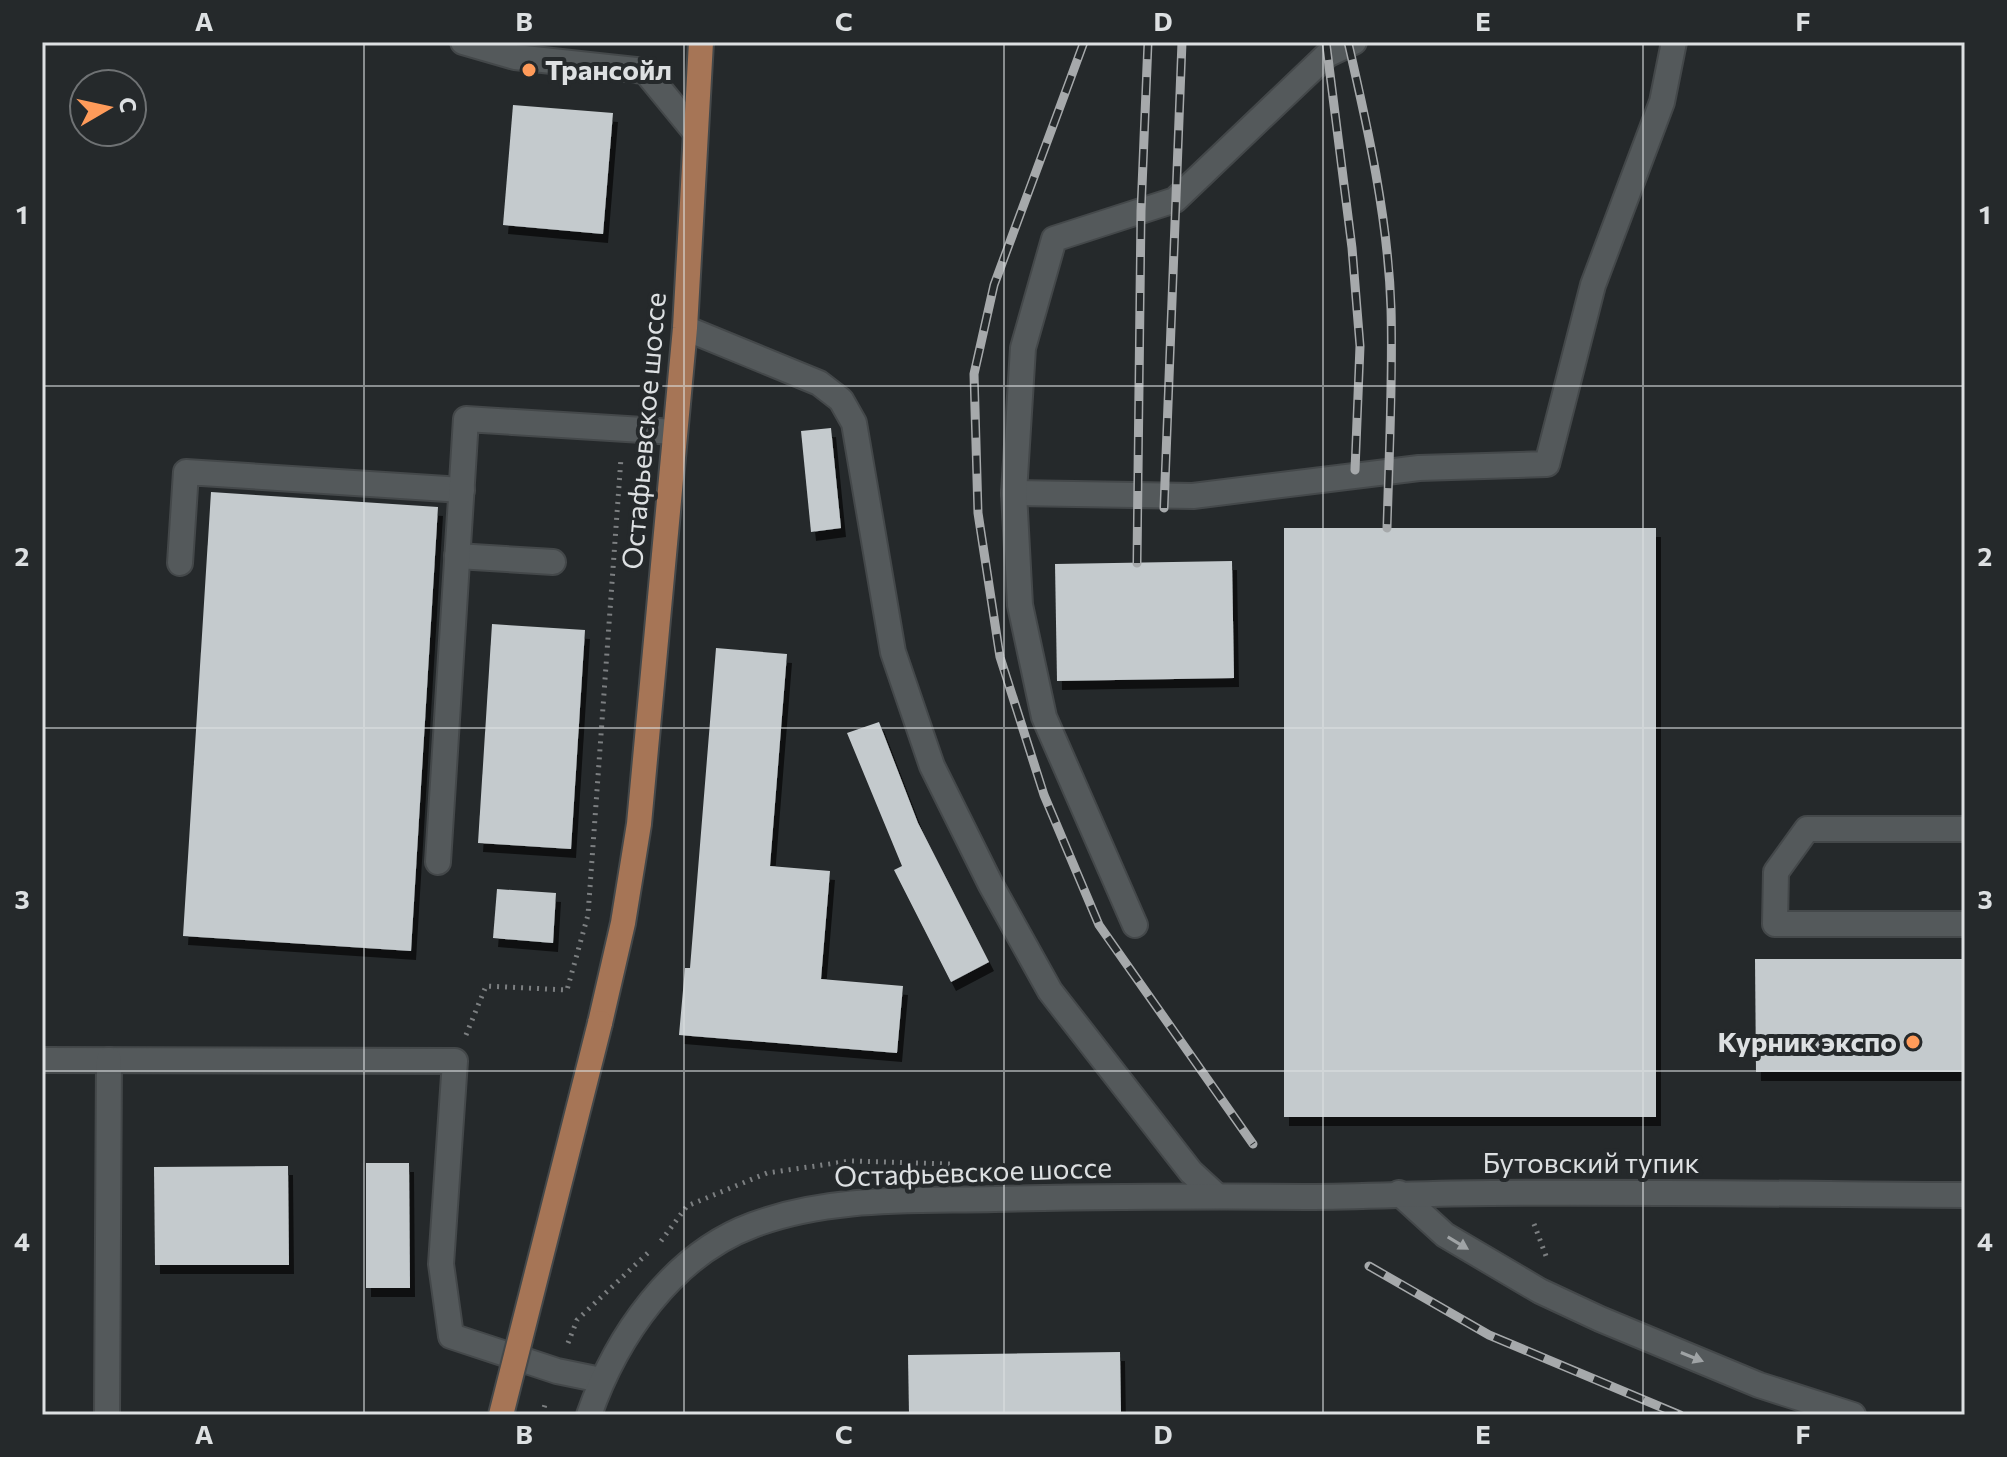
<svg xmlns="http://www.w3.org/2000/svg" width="2007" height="1457" font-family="Commissioner,sans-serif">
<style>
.building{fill:#c4cacd;filter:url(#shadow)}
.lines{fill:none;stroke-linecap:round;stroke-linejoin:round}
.minor-casing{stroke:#44484a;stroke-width:28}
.major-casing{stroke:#44484a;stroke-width:28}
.path{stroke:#7c7f81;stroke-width:5;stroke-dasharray:2 6;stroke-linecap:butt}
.minor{stroke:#54595b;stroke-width:24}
.major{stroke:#a67556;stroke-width:24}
.rail-casing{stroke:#a6a9ab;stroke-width:9}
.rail{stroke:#25292b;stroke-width:6;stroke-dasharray:18;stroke-linecap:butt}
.major-bridge-casing{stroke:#44484a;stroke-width:28;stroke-linecap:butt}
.major-bridge{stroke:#a67556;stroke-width:24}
.oneway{fill:#9fa3a5}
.grid{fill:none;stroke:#dde0e2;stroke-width:2;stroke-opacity:0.55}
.poi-dot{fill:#ff9b5a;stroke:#25292b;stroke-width:3}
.labels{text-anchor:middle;stroke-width:8;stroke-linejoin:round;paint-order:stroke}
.poi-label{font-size:28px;font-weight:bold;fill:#dde0e2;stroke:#25292b;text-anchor:start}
.street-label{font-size:28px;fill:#dde0e2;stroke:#25292b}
.neatline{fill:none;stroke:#dde0e2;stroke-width:3}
.grid-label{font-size:26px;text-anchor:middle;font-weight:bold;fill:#dde0e2}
</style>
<defs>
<filter id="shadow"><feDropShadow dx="5" dy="9" stdDeviation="0" flood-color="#0009"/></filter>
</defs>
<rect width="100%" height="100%" fill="#25292b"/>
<g class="building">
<polygon points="513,105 613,113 603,234 503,225"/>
<polygon points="831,428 841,528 811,532 801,431"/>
<polygon points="211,492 438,507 411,951 183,936"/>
<rect x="1284" y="528" width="372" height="589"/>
<polygon points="1232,561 1234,678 1057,681 1055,564"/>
<polygon points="492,624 585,630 571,849 478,843"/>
<polygon points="716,648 787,654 770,866 830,871 821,979 903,986 897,1053 679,1035 685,968 690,968"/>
<polygon points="879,722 918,823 989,962 951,982 894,870 902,866 847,733"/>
<polygon points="497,889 556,893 553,943 493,938"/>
<polygon points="1755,959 1965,959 1965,1072 1756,1072"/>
<polygon points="366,1163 409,1163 410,1288 366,1288"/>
<polygon points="288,1166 289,1265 155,1265 154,1167"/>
<polygon points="1120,1352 1121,1415 909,1415 908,1355"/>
</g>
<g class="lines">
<defs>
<g id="minor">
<polyline points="463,42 515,57 645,71 695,132"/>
<polyline points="685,328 819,383 841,400 854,423 893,652 932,766 991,885 1050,991 1191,1172 1216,1195"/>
<polyline points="1014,493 1193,496 1419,468 1547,464 1593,285 1662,102 1674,42"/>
<polyline points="457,556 553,562"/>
<polyline points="180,563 186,472 462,490"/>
<polyline points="1965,829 1807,829 1776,872 1775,924 1965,924"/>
<polyline points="438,862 466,419 675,432"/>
<polyline points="1135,925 1044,717 1020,605 1014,493 1023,348 1054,239 1175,200 1327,55 1354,42"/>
<polyline points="42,1060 455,1061 441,1264 451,1336 557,1371 601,1380"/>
<polyline points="1399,1193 1445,1235 1540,1291 1600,1319 1759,1385 1853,1415"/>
<polyline points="107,1415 109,1060"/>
<path d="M589,1415C616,1337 672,1255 753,1225C830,1196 914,1201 995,1199C1099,1197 1202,1196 1306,1197C1367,1197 1429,1193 1491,1193C1649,1192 1807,1194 1965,1195"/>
</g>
<polyline id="major" points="600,1023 623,923 639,824 685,328 701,42"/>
</defs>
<use href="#minor" class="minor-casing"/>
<use href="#major" class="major-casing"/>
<g class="path">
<polyline points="466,1035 486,986 567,990 588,915 621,458"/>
<polyline points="1534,1224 1546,1256"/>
<polyline points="661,1241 687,1206 767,1173 850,1161 950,1164"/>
<polyline points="568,1343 577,1320 651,1250"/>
<polyline points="542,1415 546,1401"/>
</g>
<use href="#minor" class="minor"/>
<use href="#major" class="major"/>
<defs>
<g id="rail">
<polyline points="1084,42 994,285 974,374 978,513 1000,657 1044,795 1099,925 1253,1144"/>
<polyline points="1326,42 1352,248 1360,346 1355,470"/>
<path d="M1348,42C1368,129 1388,218 1391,308C1393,381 1389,455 1387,528"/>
<polyline points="1164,508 1182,42"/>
<polyline points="1137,563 1141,211 1148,42"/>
<polyline points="1369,1266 1489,1335 1680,1415"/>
</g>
</defs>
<use href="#rail" class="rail-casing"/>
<use href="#rail" class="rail"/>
<defs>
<polyline id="major-bridge" points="501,1415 600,1023"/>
</defs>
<use href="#major-bridge" class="major-bridge-casing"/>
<use href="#major-bridge" class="major-bridge"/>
</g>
<defs><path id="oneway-solid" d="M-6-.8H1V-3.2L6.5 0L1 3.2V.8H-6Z" transform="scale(2)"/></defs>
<g class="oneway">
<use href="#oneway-solid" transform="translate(1458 1243) rotate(31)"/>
<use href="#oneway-solid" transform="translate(1692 1357) rotate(22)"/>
</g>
<path class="grid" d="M364,42V1415M684,42V1415M1004,42V1415M1323,42V1415M1643,42V1415M42,386H1965M42,728H1965M42,1071H1965"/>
<g class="poi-dot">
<circle cx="529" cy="70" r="8"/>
<circle cx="1913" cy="1042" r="8"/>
</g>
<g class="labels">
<g class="poi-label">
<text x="545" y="80">Трансойл</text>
<text x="1897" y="1052" text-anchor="end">Курник экспо</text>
</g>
<g class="street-label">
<text transform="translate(644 431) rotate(-85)" y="10">Остафьевское шоссе</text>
<text x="1591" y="1173">Бутовский тупик</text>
<text transform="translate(973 1172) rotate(-2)" y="10">Остафьевское шоссе</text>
</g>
</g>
<rect width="2007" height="1457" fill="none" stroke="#25292b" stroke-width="88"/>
<g transform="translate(108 108) rotate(81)"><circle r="38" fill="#25292b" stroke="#6f7274" stroke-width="2"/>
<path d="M0-6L14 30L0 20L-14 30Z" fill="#ff9b5a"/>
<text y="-12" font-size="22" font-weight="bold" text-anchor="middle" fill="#dde0e2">С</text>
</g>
<rect x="44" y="44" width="1919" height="1369" class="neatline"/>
<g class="grid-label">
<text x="204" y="31">A</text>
<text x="524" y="31">B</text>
<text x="844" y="31">C</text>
<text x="1163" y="31">D</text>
<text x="1483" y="31">E</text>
<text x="1803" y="31">F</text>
<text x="22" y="224">1</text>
<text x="1985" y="224">1</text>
<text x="22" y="566">2</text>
<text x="1985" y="566">2</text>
<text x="22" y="909">3</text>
<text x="1985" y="909">3</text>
<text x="22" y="1251">4</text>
<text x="1985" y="1251">4</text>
<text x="204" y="1444">A</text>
<text x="524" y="1444">B</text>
<text x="844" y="1444">C</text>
<text x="1163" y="1444">D</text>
<text x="1483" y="1444">E</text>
<text x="1803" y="1444">F</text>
</g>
</svg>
